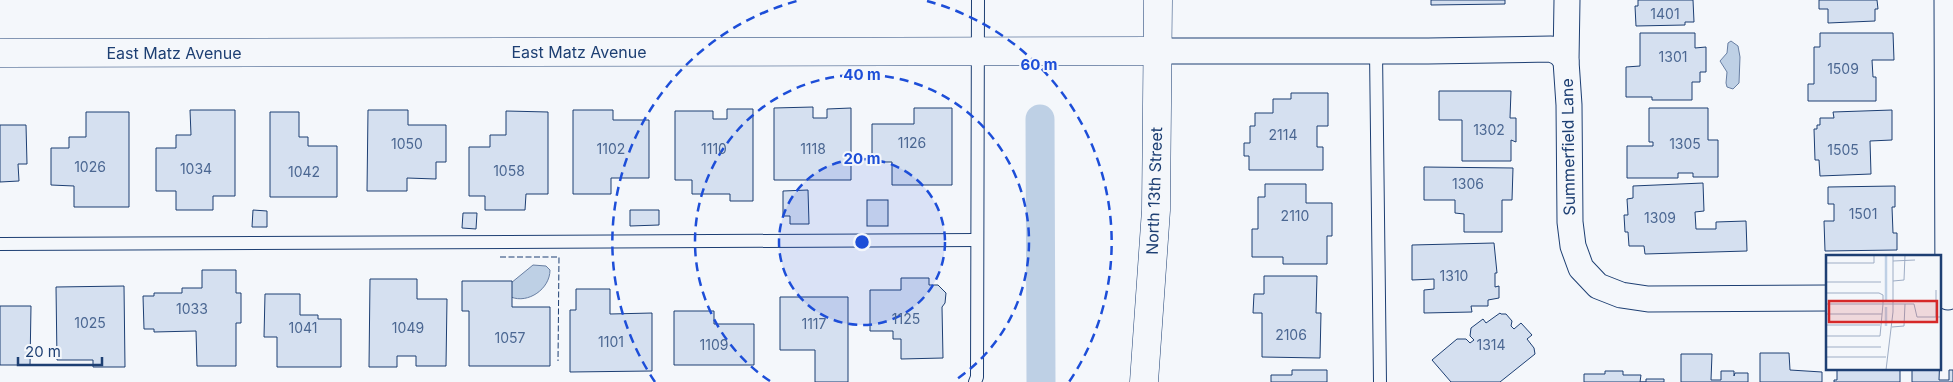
<svg xmlns="http://www.w3.org/2000/svg" width="1953" height="382" font-family="Inter,sans-serif">
<style>
.water{fill:#bed0e5;stroke:#687fa3}
.lines{fill:none;stroke-linecap:round;stroke-linejoin:round}
.canal{stroke:#bed0e5;stroke-width:29}
.building{fill:#d5e0f0;stroke:#1d3f73}
.service-casing{stroke:#1d3f73;stroke-width:14}
.minor-casing{stroke:#1d3f73;stroke-width:27}
.tertiary-casing{stroke:#1d3f73;stroke-width:29}
.service{stroke:#f4f7fb;stroke-width:12}
.minor{stroke:#f4f7fb;stroke-width:25}
.tertiary{stroke:#f4f7fb;stroke-width:28}
.fence{stroke:#1d3f73;stroke-width:1;stroke-dasharray:6 2.5;stroke-linecap:butt}
.ring{fill:none;stroke:#1d4ed8;stroke-width:2.5;stroke-dasharray:9 6}
.labels{text-anchor:middle;stroke-width:4;stroke-linejoin:round;paint-order:stroke}
.number-label{font-size:14px;fill:#4b6792}
.street-label{font-size:16px;fill:#1d3f73;stroke:#f4f7fb}
.inset-river{fill:none;stroke:#bed0e5;stroke-width:2.5}
.inset-road{fill:none;stroke:#9eadc5;stroke-width:1}
.view{fill:#d62828;fill-opacity:0.15;stroke:#d62828;stroke-width:2.5}
.inset-edge{fill:none;stroke:#1d3f73;stroke-width:2.5}
.centre{fill:#1d4ed8;stroke:#f4f7fb;stroke-width:2.5}
.ring-label{font-size:15px;text-anchor:middle;font-weight:bold;fill:#1d4ed8;stroke:#f4f7fb;stroke-width:4;stroke-linejoin:round;paint-order:stroke}
</style>
<rect width="100%" height="100%" fill="#f4f7fb"/>
<g class="water">
<polygon points="1731,41 1738,46 1740,57 1739,83 1733,89 1727,87 1726,83 1727,72 1720,61 1727,53 1728,43"/>
<path d="M533,265L546,266L550,270C550,289 528,304 511,297V283Z"/>
</g>
<g class="lines">
<polyline class="canal" points="1040,119 1041,382"/>
</g>
<g class="building">
<polygon points="1431,0 1505,0 1505,4 1431,5"/>
<polygon points="1638,0 1693,0 1694,22 1685,22 1685,25 1636,26 1635,6 1638,6"/>
<polygon points="1819,0 1877,0 1878,9 1875,9 1875,21 1828,23 1828,9 1819,9"/>
<polygon points="1640,33 1695,33 1695,48 1706,47 1706,72 1700,72 1700,82 1692,82 1692,100 1652,100 1652,97 1626,97 1626,67 1640,66"/>
<polygon points="1820,33 1893,33 1894,60 1872,60 1873,77 1876,77 1876,101 1808,101 1808,84 1814,84 1814,47 1820,47"/>
<polygon points="1439,91 1511,91 1510,118 1516,118 1516,142 1511,140 1511,161 1462,161 1462,120 1439,120"/>
<polygon points="1291,93 1328,93 1328,126 1317,126 1317,147 1323,147 1323,170 1249,170 1249,156 1244,156 1244,143 1250,143 1250,126 1255,126 1255,113 1273,113 1273,99 1291,99"/>
<polygon points="813,107 813,118 827,118 827,109 851,108 851,180 774,180 774,108"/>
<polygon points="914,108 952,108 952,185 892,185 892,162 872,162 872,124 914,124"/>
<polygon points="1649,108 1708,108 1708,140 1718,140 1718,177 1693,177 1693,173 1678,173 1678,178 1627,178 1627,146 1653,146 1653,142 1649,142"/>
<polygon points="727,109 753,109 753,201 730,201 730,194 692,194 692,180 675,180 675,111 713,111 713,119 727,119"/>
<polygon points="190,110 235,110 235,196 213,196 213,210 176,210 176,191 156,191 156,148 176,148 176,135 191,135"/>
<polygon points="368,110 408,110 408,125 446,125 446,162 436,162 436,179 407,178 407,191 367,191"/>
<polygon points="573,110 613,110 613,120 649,120 649,178 611,178 611,194 573,194"/>
<polygon points="1892,110 1892,140 1870,141 1871,174 1820,176 1819,160 1815,160 1814,129 1817,129 1817,125 1820,125 1820,118 1834,118 1833,112"/>
<polygon points="506,111 548,112 548,194 526,194 525,210 485,210 485,196 469,196 469,147 490,147 490,135 506,135"/>
<polygon points="86,112 129,112 129,207 74,207 74,186 51,185 51,148 69,148 69,137 86,137"/>
<polygon points="270,112 299,112 299,137 308,137 308,146 337,146 337,197 270,197"/>
<polygon points="0,125 26,125 27,164 18,164 19,181 0,182"/>
<polygon points="1424,167 1513,168 1512,200 1502,200 1502,232 1464,232 1464,214 1455,213 1455,200 1424,200"/>
<polygon points="1703,183 1704,211 1695,212 1696,229 1716,229 1716,222 1746,221 1747,251 1645,254 1644,246 1629,246 1628,232 1625,232 1624,215 1628,215 1627,199 1633,198 1633,186"/>
<polygon points="1265,184 1306,184 1306,203 1332,203 1332,236 1327,236 1327,264 1283,264 1283,257 1252,257 1252,229 1258,229 1258,197 1265,197"/>
<polygon points="1895,186 1895,207 1892,207 1893,233 1897,233 1897,250 1825,251 1824,221 1834,221 1834,204 1828,204 1828,187"/>
<polygon points="808,190 809,224 790,224 790,216 783,216 783,191"/>
<rect x="867" y="200" width="21" height="26"/>
<polygon points="253,210 267,211 267,227 252,227"/>
<polygon points="630,210 659,210 659,225 630,226"/>
<polygon points="463,213 477,213 476,229 462,228"/>
<polygon points="1494,243 1497,273 1495,273 1495,287 1499,286 1499,298 1488,300 1488,306 1471,306 1472,312 1424,313 1424,290 1434,289 1434,279 1412,280 1412,245"/>
<polygon points="202,270 236,270 236,293 241,293 241,323 236,323 236,366 197,366 196,331 154,332 154,329 144,329 143,296 154,296 154,293 182,293 182,288 202,288"/>
<polygon points="1264,276 1317,276 1316,313 1321,313 1320,358 1262,357 1262,313 1253,313 1254,294 1264,294"/>
<polygon points="901,278 929,278 929,285 938,285 946,293 945,303 942,307 943,358 901,359 901,339 893,339 893,331 870,331 870,290 901,290"/>
<polygon points="370,279 417,279 417,299 447,299 446,366 416,366 416,356 397,356 397,367 369,367"/>
<polygon points="462,281 512,281 512,307 550,307 550,366 469,366 469,311 462,311"/>
<polygon points="124,286 125,367 93,367 93,360 57,360 56,287"/>
<polygon points="576,289 610,289 610,314 652,313 652,371 570,372 570,310 576,310"/>
<polygon points="265,294 300,294 300,315 318,315 318,319 341,319 341,367 277,367 277,337 264,337"/>
<polygon points="780,297 848,297 848,382 815,382 815,350 780,350"/>
<polygon points="0,306 31,306 30,365 0,365"/>
<polygon points="674,311 714,311 714,324 754,324 754,365 674,365"/>
<polygon points="1500,313 1501,314 1506,314 1512,321 1511,326 1514,329 1521,323 1532,335 1527,339 1534,348 1535,354 1500,382 1451,382 1432,360 1457,339 1466,339 1470,343 1474,340 1470,336 1471,328 1483,319 1486,323"/>
<polygon points="1760,353 1789,353 1790,370 1822,372 1822,382 1760,382"/>
<polygon points="1681,354 1712,354 1711,380 1721,380 1721,371 1734,371 1734,376 1735,373 1748,373 1748,382 1681,382"/>
<polygon points="1939,354 1940,354 1939,380 1949,380 1949,370 1953,370 1953,382 1912,382 1912,368 1939,368"/>
<polygon points="1837,368 1900,368 1900,382 1834,382 1834,380 1837,380"/>
<polygon points="1292,370 1327,370 1327,382 1271,382 1271,375 1292,375"/>
<polygon points="1605,371 1623,371 1623,375 1641,375 1640,382 1646,382 1646,379 1664,379 1664,382 1584,382 1584,374 1605,374"/>
</g>
<g class="lines">
<defs>
<g id="service">
<polyline points="1376,51 1380,382"/>
<polyline points="0,244 977,240"/>
<polyline points="975,382 977,377 978,0"/>
</g>
<g id="minor">
<polyline points="1947,0 1948,297"/>
<polyline points="1158,51 1428,51 1551,49 1560,53 1566,61 1569,105 1570,222 1573,246 1581,268 1598,286 1621,295 1648,299 1827,298"/>
<polyline points="1566,61 1567,0"/>
</g>
<g id="tertiary">
<polyline points="0,53 1158,51"/>
<polyline points="1144,382 1156,210 1158,0"/>
</g>
</defs>
<use href="#service" class="service-casing"/>
<use href="#minor" class="minor-casing"/>
<use href="#tertiary" class="tertiary-casing"/>
<use href="#service" class="service"/>
<use href="#minor" class="minor"/>
<use href="#tertiary" class="tertiary"/>
<polyline class="fence" points="500,257 559,257 558,361"/>
</g>
<circle cx="862" cy="242" r="83" fill="#1d4ed8" fill-opacity=".12"/>
<g class="ring">
<circle cx="862" cy="242" r="83"/>
<path d="M770 381A167 167 0 1 1 954 381"/>
<path d="M655 382A250 250 0 0 1 797 1M927 1A250 250 0 0 1 1069 382"/>
</g>
<g class="labels">
<g class="number-label">
<text x="1665" y="19">1401</text>
<text x="1673" y="62">1301</text>
<text x="1843" y="74">1509</text>
<text x="1489" y="135">1302</text>
<text x="1283" y="140">2114</text>
<text x="912" y="148">1126</text>
<text x="407" y="149">1050</text>
<text x="1685" y="149">1305</text>
<text x="611" y="154">1102</text>
<text x="714" y="154">1110</text>
<text x="813" y="154">1118</text>
<text x="1843" y="155">1505</text>
<text x="90" y="172">1026</text>
<text x="196" y="174">1034</text>
<text x="509" y="176">1058</text>
<text x="304" y="177">1042</text>
<text x="1468" y="189">1306</text>
<text x="1863" y="219">1501</text>
<text x="1295" y="221">2110</text>
<text x="1660" y="223">1309</text>
<text x="1454" y="281">1310</text>
<text x="192" y="314">1033</text>
<text x="906" y="324">1125</text>
<text x="90" y="328">1025</text>
<text x="814" y="329">1117</text>
<text x="303" y="333">1041</text>
<text x="408" y="333">1049</text>
<text x="1291" y="340">2106</text>
<text x="510" y="343">1057</text>
<text x="611" y="347">1101</text>
<text x="714" y="350">1109</text>
<text x="1491" y="350">1314</text>
</g>
<g class="street-label">
<text x="579" y="58">East Matz Avenue</text>
<text x="174" y="59">East Matz Avenue</text>
<text transform="translate(1568 147) rotate(-91)" y="6">Summerfield Lane</text>
<text transform="translate(1154 191) rotate(-88)" y="6">North 13th Street</text>
</g>
</g>
<g transform="translate(1826 255)">
<rect width="115" height="115" fill="#f4f7fb"/>
<path class="inset-river" d="M60,0V45M60,52V71"/>
<path class="inset-road" d="M67,6L89,5M0,8H48V0M67,26L78,25L79,0M0,27H55M110,35V62M0,38H53L57,40V49L54,81H0M0,49H88L91,62H115M0,59H56M0,70H54M66,72L78,71L79,49M0,92H55M0,102H60M60,115L67,57V0"/>
<path class="view" d="M3,46H111V67H3Z"/>
<rect width="115" height="115" class="inset-edge"/>
</g>
<circle cx="862" cy="242" r="8" class="centre"/>
<g class="ring-label">
<text x="1039" y="70">60 m</text>
<text x="862" y="80">40 m</text>
<text x="862" y="164">20 m</text>
</g>
<path d="M18 357v8h84v-8" fill="none" stroke="#1d3f73" stroke-width="2.5"/>
<text x="25" y="357" font-size="15" fill="#1d3f73" stroke="#f4f7fb" stroke-width="4" paint-order="stroke">20 m</text>
</svg>
